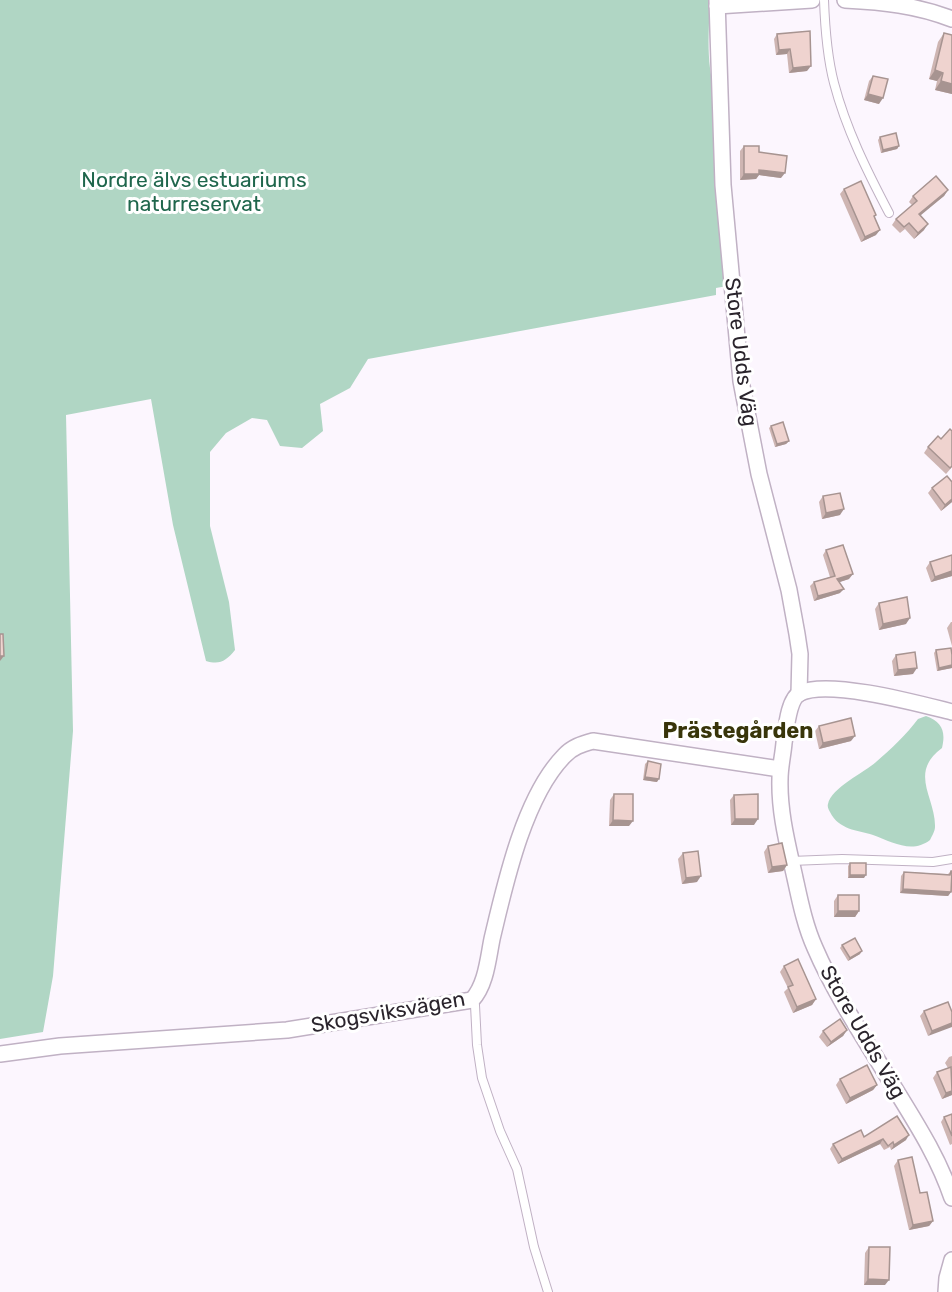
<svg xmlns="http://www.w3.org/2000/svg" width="952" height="1292" font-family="Rubik,sans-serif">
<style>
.green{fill:#b0d6c4}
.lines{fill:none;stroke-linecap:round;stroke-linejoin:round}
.service-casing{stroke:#c0b1c4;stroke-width:10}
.minor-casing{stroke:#c0b1c4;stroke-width:18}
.service{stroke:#fff;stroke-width:8}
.minor{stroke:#fff;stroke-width:15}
.wall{fill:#ceb5b2}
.shaded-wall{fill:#a79491}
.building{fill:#efd3cf;stroke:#a79491;stroke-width:1.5}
.labels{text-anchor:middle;stroke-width:6;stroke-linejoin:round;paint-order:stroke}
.park-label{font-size:21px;fill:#1f664c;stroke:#fff}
.street-label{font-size:21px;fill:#2a242c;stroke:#fff}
.neighbourhood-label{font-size:22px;font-weight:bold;fill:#38350a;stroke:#fff}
</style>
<rect width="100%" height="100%" fill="#fcf6fe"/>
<g class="green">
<path d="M0,0H713C713,8 710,15 709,23C708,46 708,72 716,94L727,286L716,288V295L368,359L350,388L320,404L323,431L302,448L280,446L267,420L252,418L226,433L210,452V526L229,602L235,650C226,661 220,665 206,661L173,525L151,399L66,415L73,731L53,976L43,1032L0,1039Z"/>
<path d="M926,716C942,722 946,731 942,748C908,773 936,798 935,827C935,831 932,836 930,840C912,854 892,842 873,835C857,830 839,830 830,812C829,810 827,807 828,804C831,788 865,772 876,762C891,749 907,734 918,719Z"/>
</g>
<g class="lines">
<defs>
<g id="service">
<path d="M824,0C825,28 827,56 834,83C846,129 867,171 889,213"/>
<polyline points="791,861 842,859 933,862 952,859"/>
<polyline points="472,1000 475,1005 477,1045 482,1078 500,1131 517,1169 534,1247 548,1292"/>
</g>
<g id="minor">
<polyline points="717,0 723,185 741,381 759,474 789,590 797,634 800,654 799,694"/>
<path d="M845,0C883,2 916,5 952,19"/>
<polyline points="717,6 812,0"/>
<path d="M952,712C920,704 829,679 800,693C788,699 786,731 784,743C783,755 780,767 780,779C779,813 788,846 795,878C800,901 805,926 815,948C833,990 862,1035 886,1074C910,1114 937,1153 952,1198"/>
<path d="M0,1054L60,1046L287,1030L472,1000C486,985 488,959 492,939C505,884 524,797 564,756C572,747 582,744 593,741L780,769"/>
<polyline points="946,1292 947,1278 952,1260"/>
</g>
</defs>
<use href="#service" class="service-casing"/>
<use href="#minor" class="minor-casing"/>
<use href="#service" class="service"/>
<use href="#minor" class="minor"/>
</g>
<g class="wall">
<polygon points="810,31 807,71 789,73 787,54 776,55 774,39 777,34"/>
<polygon points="944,33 952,94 935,90 937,81 929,79 938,42"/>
<polygon points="873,76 879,104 864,100 869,81"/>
<polygon points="880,137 899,146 897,149 881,153 878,140"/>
<polygon points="744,146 759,152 781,178 759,175 756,179 740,180 740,151"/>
<polygon points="844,189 876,215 874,218 876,235 861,242 840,194"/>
<polygon points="948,190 944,196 920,215 924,230 914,239 905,229 900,233 892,225 896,219 912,205 909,202 913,196"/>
<polygon points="771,426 789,441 786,444 775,447 769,428"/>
<polygon points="952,431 952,467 946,474 924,453 928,447"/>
<polygon points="952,482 952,502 941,511 928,493 932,488"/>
<polygon points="823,496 840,515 822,519 819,502"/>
<polygon points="826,550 849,579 839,582 840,593 814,601 810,586 814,582 830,577 823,555"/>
<polygon points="952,555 952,576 931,582 926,568 930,562"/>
<polygon points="879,603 906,624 879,630 875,609"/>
<polygon points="951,622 952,622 952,646 947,628"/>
<polygon points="936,650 952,668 937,671 934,653"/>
<polygon points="896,655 913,674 894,676 892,661"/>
<polygon points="819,726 851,741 819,749 815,731"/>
<polygon points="648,761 657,782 643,780 645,764"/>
<polygon points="614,794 629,826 609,826 610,800"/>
<polygon points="734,795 754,825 731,825 730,800"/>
<polygon points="768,846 787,865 783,871 768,873 764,852"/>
<polygon points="683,853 697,882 682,884 678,859"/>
<polygon points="850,863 864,878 848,878 848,866"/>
<polygon points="951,871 952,871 952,892 951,892 948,896 900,893 901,876 904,872 948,874"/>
<polygon points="838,895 859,911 855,917 834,917 834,901"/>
<polygon points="842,945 860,954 848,961 840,948"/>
<polygon points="784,966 816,999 812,1005 793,1013 784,992 788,988 780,972"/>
<polygon points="924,1011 952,1012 928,1036 920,1016"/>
<polygon points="847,1030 843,1036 827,1047 819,1037 823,1031"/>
<polygon points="952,1056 952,1095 942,1099 933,1078 937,1072 948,1068 945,1063 949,1057"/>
<polygon points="840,1079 877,1085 873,1090 846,1104 836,1085"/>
<polygon points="952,1114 952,1144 950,1145 941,1122 944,1117"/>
<polygon points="864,1137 906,1140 891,1150 890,1147 884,1150 880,1144 838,1164 830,1149 833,1144"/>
<polygon points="898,1160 920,1193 933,1221 929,1226 909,1230 894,1166"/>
<polygon points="869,1247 885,1285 864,1285 865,1253"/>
</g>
<g class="shaded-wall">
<polygon points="790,49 787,54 776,55 779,50"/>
<polygon points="811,66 807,71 789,73 793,68"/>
<polygon points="935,70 943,73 937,81 929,79"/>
<polygon points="941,81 952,84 952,94 935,90"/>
<polygon points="868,94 883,98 879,104 864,100"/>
<polygon points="899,146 897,149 881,153 883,150"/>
<polygon points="759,170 785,173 781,178 759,175 756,179 740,180 744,174"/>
<polygon points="948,190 944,196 915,220 919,214"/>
<polygon points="928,224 924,230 914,239 918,233"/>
<polygon points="880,230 876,235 861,242 865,237"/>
<polygon points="789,441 786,444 775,447 777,444"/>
<polygon points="952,499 952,502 941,511 945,505"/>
<polygon points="844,509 840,515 822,519 826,513"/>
<polygon points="952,571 952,576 931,582 935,577"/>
<polygon points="853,574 849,579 834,584 837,579"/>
<polygon points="844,589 840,593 814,601 818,596"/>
<polygon points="910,618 906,624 879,630 883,624"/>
<polygon points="0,656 4,656 0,661"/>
<polygon points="952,665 952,668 937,671 939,668"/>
<polygon points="917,668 913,674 894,676 898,670"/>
<polygon points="855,736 851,741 819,749 823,743"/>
<polygon points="645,777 659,779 657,782 643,780"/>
<polygon points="735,819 758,819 754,825 731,825"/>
<polygon points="613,820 633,821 629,826 609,826"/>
<polygon points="787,865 783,871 768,873 772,867"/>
<polygon points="850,875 866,875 864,878 848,878"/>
<polygon points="701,876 697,882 682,884 686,878"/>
<polygon points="903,889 951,892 948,896 900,893"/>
<polygon points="838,911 859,911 855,917 834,917"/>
<polygon points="862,951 860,954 848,961 850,958"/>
<polygon points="816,999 812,1005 793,1013 797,1007"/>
<polygon points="952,1023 952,1027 928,1036 932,1031"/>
<polygon points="847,1030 843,1036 827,1047 831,1042"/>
<polygon points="877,1085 873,1090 846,1104 850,1098"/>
<polygon points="952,1091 952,1095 942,1099 946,1093"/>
<polygon points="909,1135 906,1140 891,1150 894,1145"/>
<polygon points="883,1139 880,1144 838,1164 842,1159"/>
<polygon points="933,1221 929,1226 909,1230 913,1225"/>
<polygon points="868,1279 889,1280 885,1285 864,1285"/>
</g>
<g class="building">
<polygon points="810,31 811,66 793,68 790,49 779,50 777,34"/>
<polygon points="944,33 952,35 952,84 941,81 943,73 935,70"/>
<polygon points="873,76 888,79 883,98 868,94"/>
<polygon points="896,133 899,146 883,150 880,137"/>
<polygon points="744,146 759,146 759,152 787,156 785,173 759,170 759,174 744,174"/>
<polygon points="936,176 948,190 919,214 928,224 918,233 909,223 904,227 896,219 917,201 913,196"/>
<polygon points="861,181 876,215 874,216 880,230 865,237 844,189"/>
<polygon points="783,422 789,441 777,444 771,426"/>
<polygon points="950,429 952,431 952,466 950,468 928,447 938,436 941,439"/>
<polygon points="947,476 952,482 952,499 945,505 932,488"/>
<polygon points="840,493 844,509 826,513 823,496"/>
<polygon points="843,545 853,574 837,579 844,589 818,596 814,582 835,576 826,550"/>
<polygon points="952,555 952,571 935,577 930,562"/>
<polygon points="907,597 910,618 883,624 879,603"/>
<polygon points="0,634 3,634 4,656 0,656"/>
<polygon points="951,648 952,655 952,665 939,668 936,650"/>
<polygon points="915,652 917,668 898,670 896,655"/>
<polygon points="851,718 855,736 823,743 819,726"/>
<polygon points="648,761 661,764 659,779 645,777"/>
<polygon points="614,794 633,794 633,821 613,820"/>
<polygon points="758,794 758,819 735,819 734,795"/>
<polygon points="782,843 787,865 772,867 768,846"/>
<polygon points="698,851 701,876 686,878 683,853"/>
<rect x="850" y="863" width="16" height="12"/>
<polygon points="951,871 952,871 951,892 903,889 904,872 950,875"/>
<rect x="838" y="895" width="21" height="16"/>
<polygon points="855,938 862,951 850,958 842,945"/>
<polygon points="798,959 816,999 797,1007 788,987 793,985 784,966"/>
<polygon points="948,1002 952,1012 952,1023 932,1031 924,1011"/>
<polygon points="840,1019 847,1030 831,1042 823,1031"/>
<polygon points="867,1065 877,1085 850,1098 840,1079"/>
<polygon points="951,1067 952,1091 946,1093 937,1072"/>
<polygon points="952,1114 952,1136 944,1117"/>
<polygon points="897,1116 909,1135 894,1145 893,1142 888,1146 883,1139 842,1159 833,1144 861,1130 864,1137"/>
<polygon points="912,1157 920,1193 927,1192 933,1221 913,1225 898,1160"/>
<polygon points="869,1247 890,1247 889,1280 868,1279"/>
</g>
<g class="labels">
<g class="park-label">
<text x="194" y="187">Nordre älvs estuariums<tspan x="194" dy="24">naturreservat</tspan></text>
</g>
<g class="street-label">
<text transform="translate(741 352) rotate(83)" y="7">Store Udds Väg</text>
<text transform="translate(388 1012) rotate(-10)" y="7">Skogsviksvägen</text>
<text transform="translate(863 1032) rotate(60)" y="7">Store Udds Väg</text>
</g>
<g class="neighbourhood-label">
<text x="738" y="738">Prästegården</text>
</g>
</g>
</svg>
